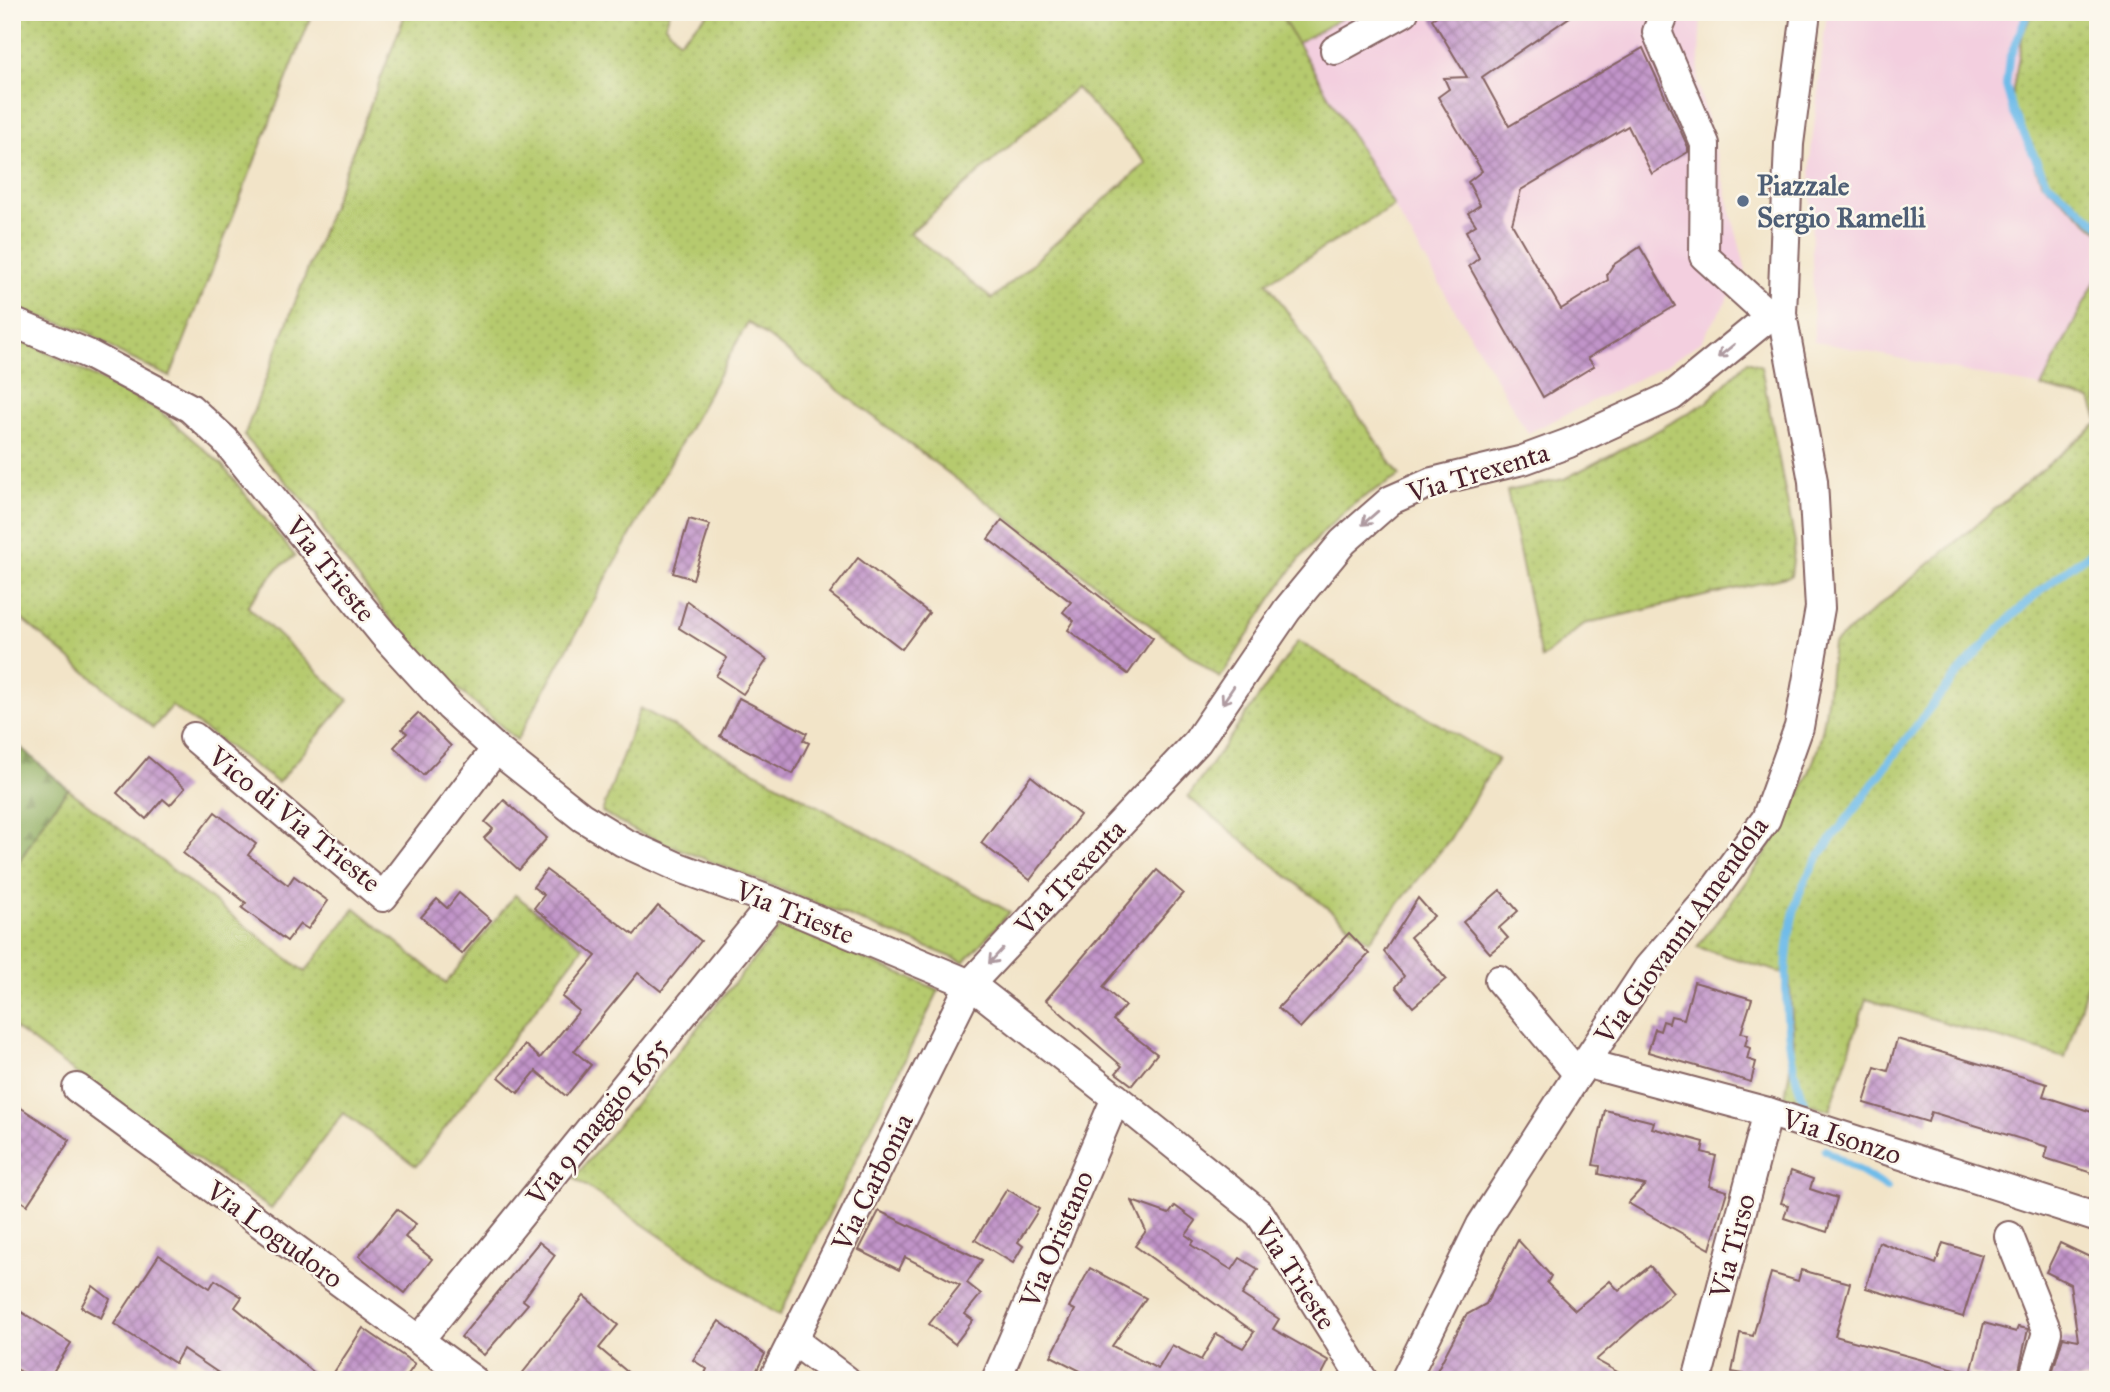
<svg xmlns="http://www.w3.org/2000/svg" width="2110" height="1392" font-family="'IM FELL Great Primer',serif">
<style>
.built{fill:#f3cfdf}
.grass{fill:url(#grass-dots);stroke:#80744c;stroke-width:2;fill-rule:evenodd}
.forest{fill:url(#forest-firs);stroke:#6d6646;stroke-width:2}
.pitch{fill:#b6ca6e;stroke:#80744c;stroke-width:2}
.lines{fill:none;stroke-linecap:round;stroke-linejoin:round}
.stream{stroke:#6fbce9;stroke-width:8}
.building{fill:url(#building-cross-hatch)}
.minor-casing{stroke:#856462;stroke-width:32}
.minor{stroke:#fff;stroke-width:28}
.oneway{stroke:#ae9aa0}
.service-dot{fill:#5c6f8a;stroke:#fbf7ec;stroke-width:2.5}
.labels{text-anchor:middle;stroke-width:5;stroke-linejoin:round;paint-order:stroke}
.service-label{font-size:28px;font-weight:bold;fill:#4e5e75;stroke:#fbf7ec;text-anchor:start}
.street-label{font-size:28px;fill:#4a1f2b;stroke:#fbf7ec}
</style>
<defs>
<pattern id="grass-dots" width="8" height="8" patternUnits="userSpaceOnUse" patternTransform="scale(1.75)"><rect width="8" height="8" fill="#b6ca6e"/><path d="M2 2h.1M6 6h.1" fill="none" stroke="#9ead5f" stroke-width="1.8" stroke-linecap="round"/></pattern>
<pattern id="forest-firs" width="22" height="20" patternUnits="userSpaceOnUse" patternTransform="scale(1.75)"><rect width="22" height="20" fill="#90ae61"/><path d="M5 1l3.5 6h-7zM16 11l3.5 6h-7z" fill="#788d50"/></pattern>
<pattern id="building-cross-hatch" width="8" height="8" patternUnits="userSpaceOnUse" patternTransform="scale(1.75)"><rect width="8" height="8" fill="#c194c9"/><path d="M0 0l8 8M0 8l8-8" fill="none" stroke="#9f78a3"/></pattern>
</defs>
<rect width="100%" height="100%" fill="#fbf7ec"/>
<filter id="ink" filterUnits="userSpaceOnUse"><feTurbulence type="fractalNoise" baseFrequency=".0143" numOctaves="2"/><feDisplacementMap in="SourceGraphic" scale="14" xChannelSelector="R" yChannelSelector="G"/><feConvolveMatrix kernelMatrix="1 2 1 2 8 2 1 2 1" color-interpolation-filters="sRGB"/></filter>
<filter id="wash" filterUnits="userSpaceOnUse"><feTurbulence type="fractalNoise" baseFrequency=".00686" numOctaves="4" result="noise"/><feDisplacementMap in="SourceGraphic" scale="28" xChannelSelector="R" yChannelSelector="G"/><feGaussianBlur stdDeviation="1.57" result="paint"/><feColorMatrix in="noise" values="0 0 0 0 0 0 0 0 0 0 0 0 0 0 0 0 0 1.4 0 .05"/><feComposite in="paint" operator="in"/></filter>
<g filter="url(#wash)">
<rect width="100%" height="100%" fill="#f2e4c8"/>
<g class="built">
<polygon points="1353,12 1701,12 1698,84 1746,270 1700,342 1666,365 1528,433 1297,43"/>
<polygon points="1827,12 2033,12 2023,33 2041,181 2098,231 2098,277 2041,387 1814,341 1810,162"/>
</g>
<g class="grass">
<polygon points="12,12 313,12 170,377 119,353 88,332 12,307"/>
<path d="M406,12H670L665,25L679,41L710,12H1279L1394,206L1267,282L1400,476C1385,485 1368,493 1354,504C1295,550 1261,617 1220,678L748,322L517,740L442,675L397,628L326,536L315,513L244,436ZM1076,88L1146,163L992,299L910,233Z"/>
<polygon points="2033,12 2098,12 2098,231 2041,181 2011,101 2023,33"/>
<polygon points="2098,276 2098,420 2091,400 2041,387"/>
<polygon points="12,334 160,411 222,465 295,556 278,568 247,606 348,700 278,783 172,706 153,728 12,611"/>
<polygon points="1748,361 1761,366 1795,543 1791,576 1584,624 1541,659 1507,491 1564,479 1653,433 1707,402"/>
<path d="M2098,423V949L2065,1058L1866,999L1830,1110L1785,1097L1794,1045L1789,975L1697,947C1742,889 1802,811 1820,740C1828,709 1829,675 1833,644Z"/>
<polygon points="1298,641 1498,759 1450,839 1369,941 1188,797"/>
<polygon points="640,708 1010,912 964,962 637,832 602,812"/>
<polygon points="68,789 305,972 355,908 446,983 515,895 583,947 416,1166 343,1113 271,1209 131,1114 12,1026 12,874 44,820"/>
<polygon points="782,925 939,990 779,1316 574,1178"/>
</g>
<polygon class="forest" points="12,740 68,789 44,820 12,874"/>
<polygon class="pitch" points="1279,12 1353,12 1297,43"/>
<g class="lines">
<g class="stream">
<polyline points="2028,12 2009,59 2006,86 2013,111 2046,181 2098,224"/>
<path d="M1805,1103C1781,1052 1779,935 1803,885C1817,855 1840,828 1860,802C1927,708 1999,611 2098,548"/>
<polyline points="1825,1150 1887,1188"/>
</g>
</g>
<g id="blocks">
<g class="building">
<polygon points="1443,12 1577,12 1482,77 1509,126 1643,48 1688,147 1688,152 1652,174 1628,126 1521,190 1512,224 1561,309 1608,280 1607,274 1613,265 1640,247 1675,306 1588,358 1594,366 1543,397 1469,266 1479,258 1466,231 1476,225 1468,213 1480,205 1468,182 1482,171 1438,97 1449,89 1444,78 1467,77 1432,19"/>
<polygon points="689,519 710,525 693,579 673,573"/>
<polygon points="1002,520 1153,638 1128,674 1068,630 1074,621 1063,612 1071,602 988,539"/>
<polygon points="858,558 929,613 902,649 830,594"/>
<polygon points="687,601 767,660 743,694 716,676 727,658 679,628"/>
<polygon points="739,698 807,733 803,740 809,743 793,774 720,736"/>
<polygon points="418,713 451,746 423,775 394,747 407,733 402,729"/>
<polygon points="148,757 185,788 170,805 163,799 146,819 117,793"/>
<polygon points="1031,776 1080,815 1030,880 981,843"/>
<polygon points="504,800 547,838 519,870 484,838 493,829 485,822"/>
<polygon points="215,812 256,844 248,855 288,885 294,876 328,901 308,929 300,924 287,941 242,908 246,903 183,853"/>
<polygon points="546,870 634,935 658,906 701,941 661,991 638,973 574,1051 591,1065 566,1096 536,1071 518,1093 499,1077 525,1045 540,1058 579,1011 562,997 596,956 534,908 544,895 533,887"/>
<polygon points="1157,870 1183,893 1103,987 1125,1006 1113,1020 1157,1054 1132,1085 1116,1073 1122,1066 1046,1000"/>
<polygon points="1500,890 1518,911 1499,928 1508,938 1490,953 1463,922"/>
<polygon points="459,893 491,920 462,954 421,917 437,899 447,908"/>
<polygon points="1418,898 1434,916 1410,937 1446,979 1413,1007 1396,987 1404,976 1384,952"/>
<polygon points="1349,933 1369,954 1300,1028 1278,1008"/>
<polygon points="1694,982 1752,999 1741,1033 1748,1034 1745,1046 1750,1048 1747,1059 1756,1062 1751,1082 1648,1052 1655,1029 1660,1031 1663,1021 1669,1023 1671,1016 1684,1019"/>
<polygon points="1897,1039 2047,1084 2043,1096 2098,1114 2098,1175 2045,1158 2048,1147 1931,1112 1928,1122 1864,1103 1875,1067 1888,1071"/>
<polygon points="12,1102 70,1140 27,1205 12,1195"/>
<polygon points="1605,1110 1654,1122 1652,1128 1704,1142 1702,1152 1716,1156 1709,1186 1727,1191 1710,1249 1628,1203 1645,1185 1599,1174 1600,1166 1593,1165"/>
<polygon points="1791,1171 1813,1179 1810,1189 1837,1198 1827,1232 1784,1218 1788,1205 1781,1203"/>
<polygon points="1007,1189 1039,1209 1018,1242 1023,1246 1013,1263 975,1240"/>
<polygon points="1132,1201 1169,1214 1175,1206 1196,1221 1186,1235 1194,1241 1191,1245 1232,1270 1240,1258 1258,1269 1242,1295 1279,1319 1273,1329 1329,1361 1319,1380 1098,1380 1051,1356 1075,1310 1069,1307 1090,1268 1146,1298 1112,1346 1158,1369 1172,1345 1201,1360 1216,1334 1243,1348 1254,1332 1135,1246 1146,1231"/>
<polygon points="397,1209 416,1224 405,1237 432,1259 405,1293 359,1256"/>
<polygon points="879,1211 982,1260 967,1283 981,1294 965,1314 973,1320 955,1344 929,1324 960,1285 905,1257 899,1270 859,1250"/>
<polygon points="1518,1240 1551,1276 1547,1283 1575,1310 1610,1281 1619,1291 1650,1266 1673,1292 1596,1360 1632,1380 1432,1380 1466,1315 1486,1304"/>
<polygon points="539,1242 555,1255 523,1300 528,1304 484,1355 461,1337"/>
<polygon points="1879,1242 1936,1264 1943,1243 1982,1255 1963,1317 1866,1288"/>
<polygon points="2060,1243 2098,1261 2098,1380 2050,1380 2063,1337 2078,1340 2070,1284 2046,1272"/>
<polygon points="159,1255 210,1288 215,1280 242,1297 235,1307 323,1380 229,1380 183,1349 175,1363 114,1324"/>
<polygon points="1801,1270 1850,1283 1835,1336 1970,1373 1969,1380 1743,1380 1744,1374 1732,1372 1740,1333 1753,1336 1771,1273 1798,1281"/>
<polygon points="93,1286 110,1299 101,1318 81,1307"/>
<polygon points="584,1296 618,1325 599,1348 637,1380 517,1380"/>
<polygon points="12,1306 71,1343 48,1380 34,1380 12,1366"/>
<polygon points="719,1321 765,1354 752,1380 702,1380 707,1369 693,1360"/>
<polygon points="1984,1323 2016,1332 2018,1327 2028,1329 2017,1380 1994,1380 1971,1373"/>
<polygon points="363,1328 415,1364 404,1380 329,1380"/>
</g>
</g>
</g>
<g filter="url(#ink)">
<use href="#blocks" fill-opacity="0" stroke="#856462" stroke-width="2"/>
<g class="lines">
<defs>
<g id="minor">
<polyline points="1665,12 1657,32 1705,144 1704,256 1770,316"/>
<polyline points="1335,50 1404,12"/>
<polyline points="12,322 88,354 190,408 225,440 384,635 450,707 496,749 582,817 623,842 678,867 774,902 970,984 1116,1098 1260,1214 1363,1380"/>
<polyline points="194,737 383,897 496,749"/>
<polyline points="1499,980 1578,1074"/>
<polyline points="1585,1063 1768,1112 2098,1218"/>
<polyline points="77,1088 473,1380"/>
<polyline points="2009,1236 2047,1332 2033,1380"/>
<polyline points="420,1339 774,902"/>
<polyline points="793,1340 846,1380"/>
<polyline points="773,1380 970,984 1197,742 1287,610 1343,542 1391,500 1432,482 1523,460 1569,443 1672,396 1770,316 1782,314"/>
<polyline points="996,1380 1116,1098"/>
<polyline points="1405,1380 1481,1225 1578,1074 1648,968 1707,900 1766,819 1799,727 1820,608 1813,481 1782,314 1789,144 1806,12"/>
<polyline points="1697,1380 1768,1112"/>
</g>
</defs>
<use href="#minor" class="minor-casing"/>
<use href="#minor" class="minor"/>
</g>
<defs><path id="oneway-shaft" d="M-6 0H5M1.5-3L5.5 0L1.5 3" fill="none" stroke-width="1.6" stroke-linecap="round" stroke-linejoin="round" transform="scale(1.75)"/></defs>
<g class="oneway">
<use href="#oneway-shaft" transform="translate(1726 351) rotate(141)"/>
<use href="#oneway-shaft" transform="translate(1370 518) rotate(139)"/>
<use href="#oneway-shaft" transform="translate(1228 695) rotate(124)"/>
<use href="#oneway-shaft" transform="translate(996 956) rotate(133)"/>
</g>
</g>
<circle class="service-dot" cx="1743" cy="201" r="7"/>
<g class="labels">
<g class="service-label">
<text x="1757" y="195">Piazzale<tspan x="1757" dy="32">Sergio Ramelli</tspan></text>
</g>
<g class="street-label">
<text transform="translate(1478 472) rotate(-17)" y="10">Via Trexenta</text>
<text transform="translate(331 569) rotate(51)" y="10">Via Trieste</text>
<text transform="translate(295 819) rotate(39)" y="10">Vico di Via Trieste</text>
<text transform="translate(1070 877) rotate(-47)" y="10">Via Trexenta</text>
<text transform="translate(795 912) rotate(22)" y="10">Via Trieste</text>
<text transform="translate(1681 930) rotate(-54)" y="10">Via Giovanni Amendola</text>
<text transform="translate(597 1121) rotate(-51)" y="10">Via 9 maggio 1655</text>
<text transform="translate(1842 1136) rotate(18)" y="10">Via Isonzo</text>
<text transform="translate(872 1182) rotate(-64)" y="10">Via Carbonia</text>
<text transform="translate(275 1234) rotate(36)" y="10">Via Logudoro</text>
<text transform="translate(1056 1239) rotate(-67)" y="10">Via Oristano</text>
<text transform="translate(1732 1246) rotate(-75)" y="10">Via Tirso</text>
<text transform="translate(1296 1274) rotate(57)" y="10">Via Trieste</text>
</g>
</g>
<rect width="2110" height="1392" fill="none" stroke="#fbf7ec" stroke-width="42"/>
</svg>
